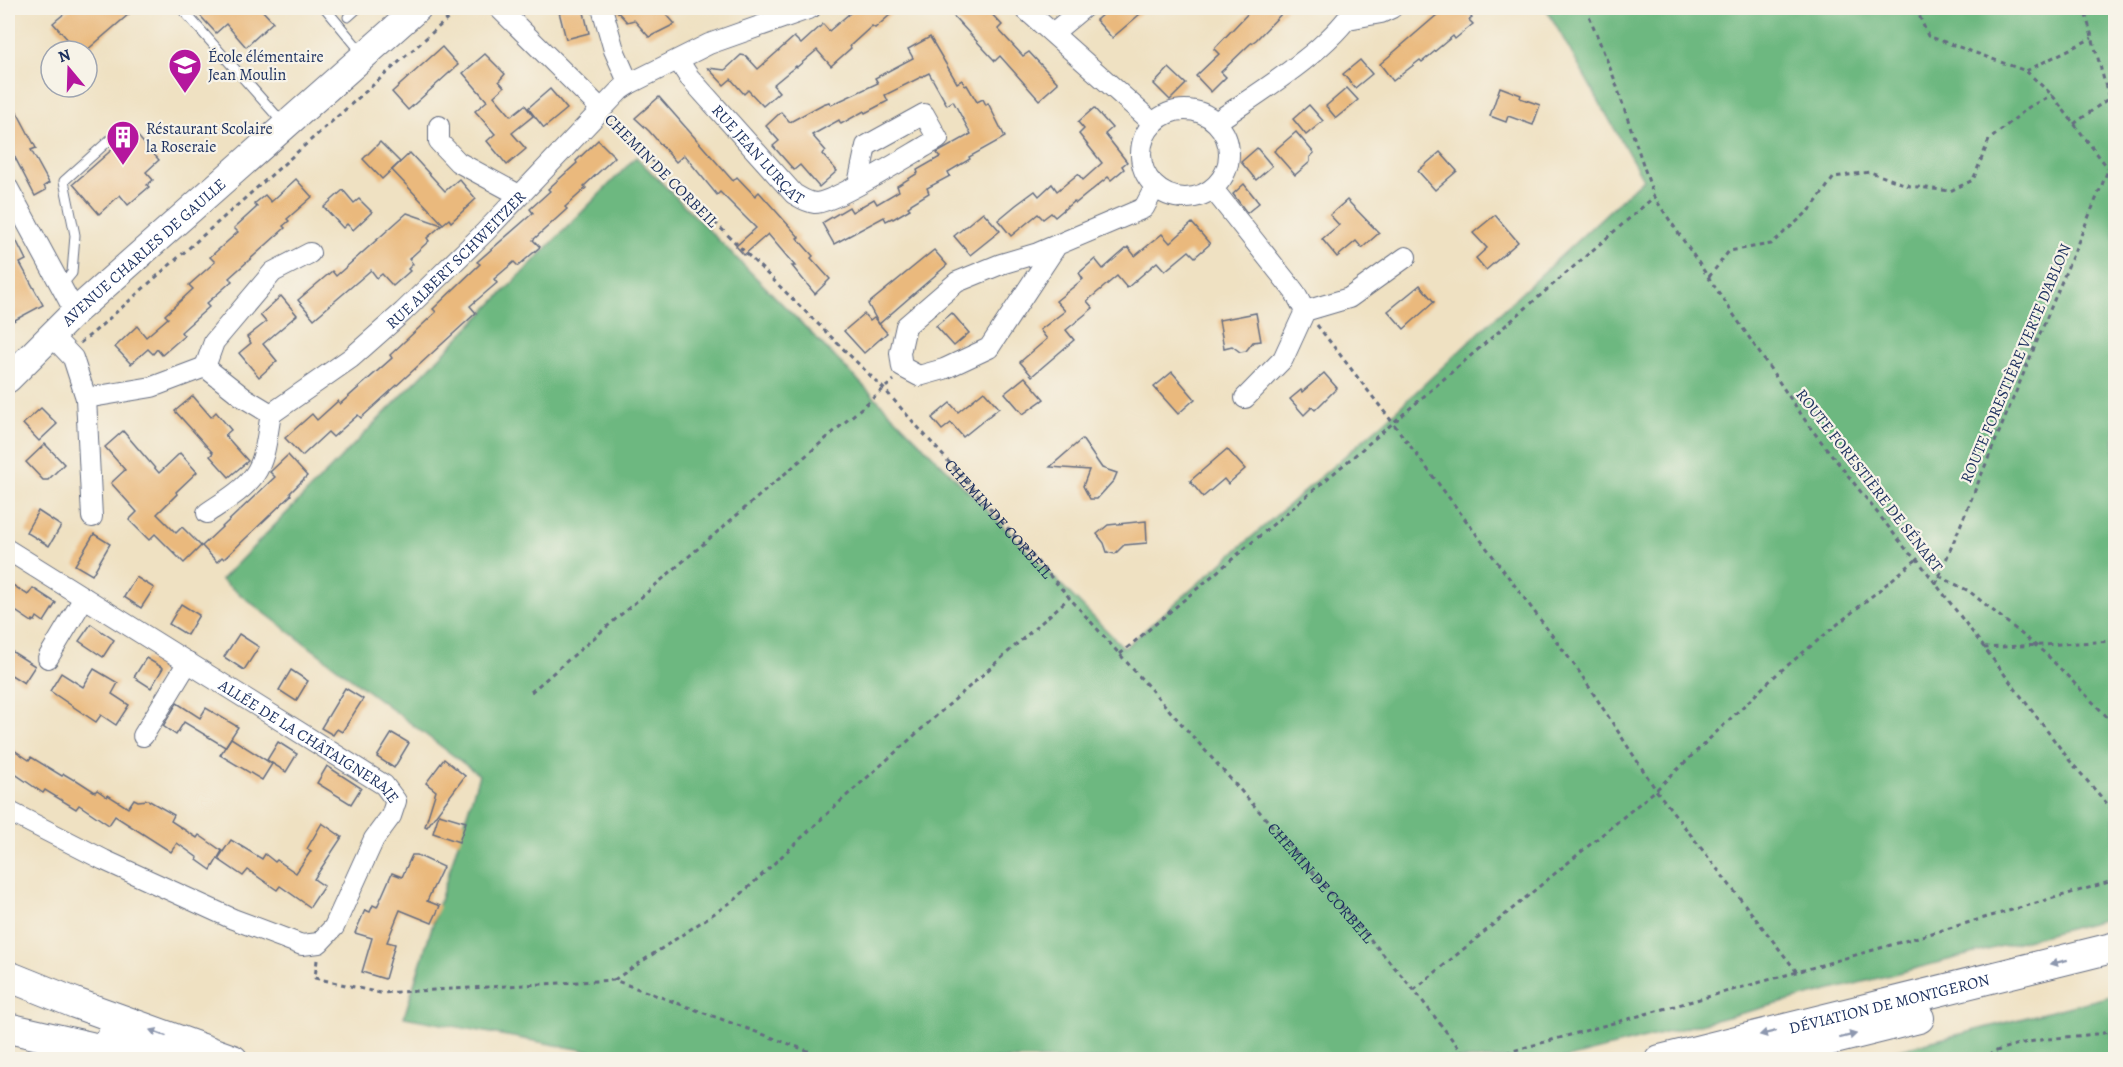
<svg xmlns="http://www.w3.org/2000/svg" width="2123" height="1067" font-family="Alegreya,serif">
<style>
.forest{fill:#6db880;stroke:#44746f;stroke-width:1.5}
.building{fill:#eab97d}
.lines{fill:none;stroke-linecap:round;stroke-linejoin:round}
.service-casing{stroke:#656d81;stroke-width:11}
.minor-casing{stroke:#656d81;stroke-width:22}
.secondary-casing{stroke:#656d81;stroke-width:29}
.primary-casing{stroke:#656d81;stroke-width:32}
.path{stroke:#656d81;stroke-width:3;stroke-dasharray:4.5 4.5;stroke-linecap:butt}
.service{stroke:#fff;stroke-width:9}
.minor{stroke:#fff;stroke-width:20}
.secondary{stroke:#fff;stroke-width:27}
.primary{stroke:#fff;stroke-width:30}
.oneway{fill:#8d97ae}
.labels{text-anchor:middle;stroke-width:4.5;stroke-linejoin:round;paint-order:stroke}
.poi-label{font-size:16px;fill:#1b2f5e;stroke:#f7f3e8;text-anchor:start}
.street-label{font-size:16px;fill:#1b2f5e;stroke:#f7f3e8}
</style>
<rect width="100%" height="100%" fill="#f7f3e8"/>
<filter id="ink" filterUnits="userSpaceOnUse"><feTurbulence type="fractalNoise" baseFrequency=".0167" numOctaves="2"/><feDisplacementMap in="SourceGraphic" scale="12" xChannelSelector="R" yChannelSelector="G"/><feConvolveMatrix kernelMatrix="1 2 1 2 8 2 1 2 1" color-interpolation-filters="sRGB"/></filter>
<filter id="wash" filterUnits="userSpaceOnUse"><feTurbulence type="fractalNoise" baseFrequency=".008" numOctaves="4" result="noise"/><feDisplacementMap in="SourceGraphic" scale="24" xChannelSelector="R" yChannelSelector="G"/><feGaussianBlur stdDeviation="1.35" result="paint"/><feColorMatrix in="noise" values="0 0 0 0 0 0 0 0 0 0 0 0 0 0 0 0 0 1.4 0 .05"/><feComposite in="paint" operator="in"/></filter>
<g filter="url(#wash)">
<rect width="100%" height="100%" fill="#efe1c2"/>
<g class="forest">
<polygon points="1546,8 2115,8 2115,917 1564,1059 632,1059 404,1017 479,775 221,580 636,157 1124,648 1386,420 1643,179"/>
<polygon points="2115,995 2115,1059 1861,1059"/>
</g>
<g id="blocks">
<g class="building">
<polygon points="71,8 136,8 86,51 78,51 53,23"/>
<polygon points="193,8 260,8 273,22 246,47 226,24 216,33"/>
<polygon points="558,8 583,8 589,33 566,39"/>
<polygon points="614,8 661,8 675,24 649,37 634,20 627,22"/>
<polygon points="856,8 898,8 875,28 872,26 850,46 851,48 831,66 817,50 797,67 796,66 773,85 779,92 763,106 748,90 744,94 731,79 724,85 708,68 725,70 741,55 746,56 758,69 794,37 801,44 823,24 829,31"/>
<polygon points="946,8 986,8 1002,25 998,29 1023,56 1029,52 1058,83 1039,100 1000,56 995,61"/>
<polygon points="1110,8 1147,8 1112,38 1096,20"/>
<polygon points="1253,8 1287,8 1256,40 1250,44 1221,72 1226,77 1211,92 1196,76 1219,54 1214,49"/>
<polygon points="1445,8 1463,8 1472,18 1469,20 1473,24 1455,39 1453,36 1422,62 1420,60 1393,81 1380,64"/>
<polygon points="930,37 957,83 962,80 965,86 967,85 977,102 983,99 986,105 988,103 1005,137 969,157 970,159 948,172 950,176 927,188 929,193 911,204 911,205 908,207 910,209 893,219 892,218 886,221 884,217 834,244 822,223 849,207 852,212 874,199 877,204 899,191 897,186 918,173 917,170 940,157 937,153 971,134 953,101 947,105 929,73 885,95 888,101 882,104 865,113 864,111 841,124 839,120 812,135 826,151 822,154 837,171 819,187 800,165 794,170 773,146 779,141 766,126 781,112 790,122 823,104 829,102 831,105 878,83 875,78 913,58 908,49"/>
<polygon points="442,47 458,65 408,110 392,92"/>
<polygon points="485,54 505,74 499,81 504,87 494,96 511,116 525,105 533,116 512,133 526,149 507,165 487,141 495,134 475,111 487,101 463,73"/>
<polygon points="1360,60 1372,74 1355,88 1343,74"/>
<polygon points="1169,68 1186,84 1170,100 1154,84"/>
<polygon points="1500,87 1521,95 1520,98 1540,105 1533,125 1508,116 1506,122 1490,116"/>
<polygon points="1347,88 1358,100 1336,118 1326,106"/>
<polygon points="550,89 567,109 544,128 528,108"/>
<polygon points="8,95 36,148 31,150 49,183 44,186 46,190 35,196 8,144"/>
<polygon points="659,97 733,181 737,177 755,196 759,192 799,237 797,238 813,256 811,258 830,279 815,294 792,266 795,266 768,234 744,255 736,246 756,228 720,192 717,195 684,155 676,162 649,131 635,118"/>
<polygon points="1309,105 1323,121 1306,135 1293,119"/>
<polygon points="1094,108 1112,128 1105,134 1127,162 1122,166 1124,169 1111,180 1108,177 1076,203 1074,201 1055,217 1051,213 1043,219 1038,214 1011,236 998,220 1016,205 1035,191 1039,196 1052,184 1057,191 1078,174 1083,180 1102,163 1079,134 1084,129 1078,122"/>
<polygon points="133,131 159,160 146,172 153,180 147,185 149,187 128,205 120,195 99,214 73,184"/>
<polygon points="1296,132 1314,153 1310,157 1310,162 1295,175 1274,151"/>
<polygon points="598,140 615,157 584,186 586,188 565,207 567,209 533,240 540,247 518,266 514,262 494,279 497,283 470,306 476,313 361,418 358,415 333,437 328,432 302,456 285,438 312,414 317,420 338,401 340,404 392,358 390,355 436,312 433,309 480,264 477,262 533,213 530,209 550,191 548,189 577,163 576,161"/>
<polygon points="380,142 400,162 382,179 363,159"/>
<polygon points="1257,148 1272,166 1256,180 1241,162"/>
<polygon points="1440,152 1457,171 1435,190 1418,171"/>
<polygon points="410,153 445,191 459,179 476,199 451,222 449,219 443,224 392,170"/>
<polygon points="296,179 312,197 287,219 289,221 283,226 285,228 229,278 232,281 206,304 209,307 181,332 184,336 162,355 157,349 153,354 148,349 131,364 115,347 137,326 146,337 168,318 165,315 193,289 189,285 215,262 210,257 238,232 234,228 257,207 254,204 265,195 271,202"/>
<polygon points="1244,184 1259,203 1247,213 1233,194"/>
<polygon points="343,190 354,203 359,199 372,212 353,230 347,224 343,228 324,207"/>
<polygon points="1347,200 1379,233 1362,248 1356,241 1337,257 1322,239 1339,225 1330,215"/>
<polygon points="983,212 1000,231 970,255 954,236"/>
<polygon points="407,213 442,225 427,238 429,241 409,259 413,264 408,269 410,271 393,286 382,274 377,278 371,270 314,319 298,300 332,271 336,276"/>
<polygon points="1495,215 1518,242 1486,270 1476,258 1487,248 1473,233"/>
<polygon points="1192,223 1210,244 1195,257 1189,251 1165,271 1157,262 1127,288 1117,276 1087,301 1093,308 1066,330 1074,340 1032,376 1020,362 1047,339 1040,330 1065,311 1056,301 1083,279 1079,273 1095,259 1103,269 1128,247 1135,256 1162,234 1170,243"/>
<polygon points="8,224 26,260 20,263 43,305 13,321 11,318 8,320"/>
<polygon points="934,250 947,265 879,324 868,304"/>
<polygon points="1420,285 1434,302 1404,329 1388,311"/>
<polygon points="281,296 297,315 263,344 277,361 259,377 239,353 251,343 247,337 266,322 260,315"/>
<polygon points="952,313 969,333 954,346 936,326"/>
<polygon points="1256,313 1261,341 1253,342 1246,351 1240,352 1232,346 1224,348 1219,320"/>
<polygon points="864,314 870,321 874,318 887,333 864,353 844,331"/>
<polygon points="1172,372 1195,399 1178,414 1154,387"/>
<polygon points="1324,373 1337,388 1315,410 1312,407 1304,415 1290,399 1301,390 1302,392"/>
<polygon points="1025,377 1044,399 1023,414 1005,393"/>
<polygon points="984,391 999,408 963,437 951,423 942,430 932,418 950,403 958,412"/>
<polygon points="193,396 211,417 216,412 231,430 225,435 248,461 229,477 210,456 213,453 175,411"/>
<polygon points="41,408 57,424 39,441 23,424"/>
<polygon points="123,431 159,473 180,453 197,472 176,492 177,494 157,514 176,533 182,527 201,546 184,563 155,534 149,540 129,520 137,512 111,483 125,470 105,447"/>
<polygon points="1082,439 1102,468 1117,473 1114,480 1097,499 1090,499 1083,486 1089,470 1050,467"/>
<polygon points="45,444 64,464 48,480 43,480 26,462"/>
<polygon points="1227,449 1245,469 1228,484 1224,479 1203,497 1190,481"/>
<polygon points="288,455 307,476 290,493 291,495 224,559 222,557 217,562 202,546 275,477 270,472"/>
<polygon points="38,511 61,526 49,546 26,532"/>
<polygon points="1146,521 1147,543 1124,545 1115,554 1107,552 1104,543 1097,534 1108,525"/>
<polygon points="94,534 110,544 92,575 75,565"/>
<polygon points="136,577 154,588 141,608 124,597"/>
<polygon points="8,582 28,595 33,588 56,603 44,622 37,617 35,621 33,620 32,622 8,606"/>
<polygon points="181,604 199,615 187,635 169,624"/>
<polygon points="91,624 114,640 103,657 79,641"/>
<polygon points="239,634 259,647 244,670 224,657"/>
<polygon points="8,649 35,666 24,683 8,673"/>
<polygon points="146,658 163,668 151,688 134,677"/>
<polygon points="94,669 118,683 112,694 129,705 116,725 101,715 96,722 50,691 61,673 83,687"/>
<polygon points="291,670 308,681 296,701 279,690"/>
<polygon points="345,688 363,699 342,732 337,729 333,735 321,728"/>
<polygon points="177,703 200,718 206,708 238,727 225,747 184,722 176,735 163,726"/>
<polygon points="392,733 409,743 394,768 377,757"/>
<polygon points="231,738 272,764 262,780 220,755"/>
<polygon points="278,742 297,754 286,772 267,760"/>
<polygon points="8,746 29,760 31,757 62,776 64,774 74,780 75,779 95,792 97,790 107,797 108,795 128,808 134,799 138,801 148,800 174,815 171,821 197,838 199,835 222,851 211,870 197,860 198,858 177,843 171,852 115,816 109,825 79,805 76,809 45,790 43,793 8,769"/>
<polygon points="444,759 465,776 427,827 425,826 436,791 426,783"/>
<polygon points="327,766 361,788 351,804 317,783"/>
<polygon points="439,814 466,822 459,842 433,833"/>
<polygon points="322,823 342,837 314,879 324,886 310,907 280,886 277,890 248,870 243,876 218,859 231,840 262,859 265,854 275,862 277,860 296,873 311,851 307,849"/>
<polygon points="412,855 417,855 443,867 427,901 440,906 432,923 400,910 387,942 395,944 385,979 362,972 372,938 355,933 365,910 370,912 373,905 377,907 392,873 402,877"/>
</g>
</g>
</g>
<g filter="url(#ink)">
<use href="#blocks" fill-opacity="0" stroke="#656d81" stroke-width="1.5"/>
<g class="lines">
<defs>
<g id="service">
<polyline points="181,8 283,123"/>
<polyline points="325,8 363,54"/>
<polyline points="348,17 358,8"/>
<polyline points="61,286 72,273 75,235 64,181 124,127"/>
</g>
<g id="minor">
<polyline points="499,8 601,109"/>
<polyline points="602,8 614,50 629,84"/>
<polyline points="1024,8 1153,123"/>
<polyline points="1348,19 1381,13 1392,8"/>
<polyline points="1053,33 1083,8"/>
<path id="s2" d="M678,60L689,77L794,194C801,198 806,202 815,203C835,203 916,151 938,139L924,114L866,146L858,184"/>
<circle cx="1185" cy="154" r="44"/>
<path d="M1216,122C1261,91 1325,53 1355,8"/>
<polyline points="439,126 439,142 458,162 519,195"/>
<polyline points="8,188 75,312"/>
<polyline points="1213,189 1294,291 1305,311"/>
<polyline points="1057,245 989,348 944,369 919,376 902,367 900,353 906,326 957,282 1001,264 1038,253 1144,208 1155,187"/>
<polyline points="51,335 73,358 86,398 92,517"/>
<polyline points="205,367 214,342 273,272 310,253"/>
<path id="s3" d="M86,398L152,387L205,367L243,397L271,414L351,358L403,312L485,232L620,90L629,84L709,44L811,8"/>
<polyline points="1245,398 1283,359 1305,311 1349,298 1406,257"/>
<path d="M207,513C223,502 243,491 255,474C266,458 267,434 271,414"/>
<path id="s4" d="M8,550L384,785L396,801L391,816L374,839L334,927L319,943L302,945L233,919L104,860L8,811"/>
<polyline points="48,658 84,598"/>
<polyline points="143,736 188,662"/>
</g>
<g id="secondary">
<path id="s5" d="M8,379L75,312L418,8"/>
</g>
<g id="primary">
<polyline points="8,976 75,1003 233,1060"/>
<polyline points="8,1028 91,1047 130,1059"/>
<polyline points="111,1038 167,1060"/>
<path id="s6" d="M1660,1060L2116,947"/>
<polyline points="1750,1060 1919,1018"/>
</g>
</defs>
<use href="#service" class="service-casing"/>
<use href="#minor" class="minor-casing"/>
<use href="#secondary" class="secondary-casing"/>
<use href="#primary" class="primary-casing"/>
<g class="path">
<polyline points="1586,8 1614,78 1654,197 1809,426 1909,553 1917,559 2070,761 2116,814"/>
<polyline points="1916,8 1928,36 2026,71 2052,95 2108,168"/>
<polyline points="462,11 465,8"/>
<polyline points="2026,71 2092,38"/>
<path id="s1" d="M612,121L884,389L1290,846L1414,990L1468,1060"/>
<polyline points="2074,124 2109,98 2084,8"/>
<polyline points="1709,277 1729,251 1771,244 1811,209 1834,177 1870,172 1910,186 1950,191 1973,180 1989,140 2029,107 2052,95"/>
<polyline points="1317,325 1393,423 1578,670 1656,790 1797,972"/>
<polyline points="80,343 94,332 460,8"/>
<polyline points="1939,576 1969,591 2046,654 2116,726"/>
<polyline points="1936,584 2116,151"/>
<polyline points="1984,648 2116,641"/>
<polyline points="1120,654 1393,423 1654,197"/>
<polyline points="531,692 894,380"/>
<polyline points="317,960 315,978 380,993 614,980 833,1060"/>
<polyline points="614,980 736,899 844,798 1070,597"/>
<polyline points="1414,990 1656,790 1777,674 1917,559"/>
<polyline points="1480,1060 1797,972 2116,880"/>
<path d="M1980,1060C2011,1038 2067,1038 2104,1033L2116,1027"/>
</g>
<use href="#service" class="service"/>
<use href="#minor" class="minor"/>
<use href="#secondary" class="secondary"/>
<use href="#primary" class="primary"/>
</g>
<defs><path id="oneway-solid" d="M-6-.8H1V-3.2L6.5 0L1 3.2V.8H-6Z" transform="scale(1.5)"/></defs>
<g class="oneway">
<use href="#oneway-solid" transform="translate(2059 962) rotate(166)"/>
<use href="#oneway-solid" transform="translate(158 1033) rotate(-160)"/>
<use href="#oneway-solid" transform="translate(1768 1033) rotate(166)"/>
<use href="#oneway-solid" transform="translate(1848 1036) rotate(-14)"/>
</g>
</g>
<defs>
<symbol id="school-pin" viewBox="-11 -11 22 30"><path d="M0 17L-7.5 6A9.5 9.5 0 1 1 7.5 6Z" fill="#b5179e" stroke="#f7f3e8"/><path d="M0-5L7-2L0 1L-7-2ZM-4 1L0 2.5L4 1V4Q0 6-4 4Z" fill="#fff"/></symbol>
<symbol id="building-pin" viewBox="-11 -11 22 30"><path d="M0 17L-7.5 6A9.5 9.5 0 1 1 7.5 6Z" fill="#b5179e" stroke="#f7f3e8"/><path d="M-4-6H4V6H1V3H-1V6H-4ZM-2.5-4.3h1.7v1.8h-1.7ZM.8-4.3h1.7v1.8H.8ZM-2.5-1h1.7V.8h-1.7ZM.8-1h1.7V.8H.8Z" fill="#fff"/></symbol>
</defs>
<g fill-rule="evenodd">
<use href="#school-pin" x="166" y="46" width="38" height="52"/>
<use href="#building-pin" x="104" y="118" width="38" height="52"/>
</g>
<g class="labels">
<g class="poi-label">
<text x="208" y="62">École élémentaire<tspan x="208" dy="18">Jean Moulin</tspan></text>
<text x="146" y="134">Réstaurant Scolaire<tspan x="146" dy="18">la Roseraie</tspan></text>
</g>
<g class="street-label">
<text dy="6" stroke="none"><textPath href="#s2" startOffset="124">RUE JEAN LURÇAT</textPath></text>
<text transform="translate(662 170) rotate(45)" y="6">CHEMIN DE CORBEIL</text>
<text dy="6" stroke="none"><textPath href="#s5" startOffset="186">AVENUE CHARLES DE GAULLE</textPath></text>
<text dy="6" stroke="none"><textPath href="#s3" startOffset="446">RUE ALBERT SCHWEITZER</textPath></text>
<text transform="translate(2015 363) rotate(-67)" y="6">ROUTE FORESTIÈRE VERTE D'ABLON</text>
<text transform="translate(1870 480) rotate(52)" y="6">ROUTE FORESTIÈRE DE SÉNART</text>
<text dy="6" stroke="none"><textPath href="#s1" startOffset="555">CHEMIN DE CORBEIL</textPath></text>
<text dy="6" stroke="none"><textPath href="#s4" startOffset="357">ALLÉE DE LA CHÂTAIGNERAIE</textPath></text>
<text dy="6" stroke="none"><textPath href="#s1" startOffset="1041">CHEMIN DE CORBEIL</textPath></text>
<text dy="6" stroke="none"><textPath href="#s6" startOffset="236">DÉVIATION DE MONTGERON</textPath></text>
</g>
</g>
<rect width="2123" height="1067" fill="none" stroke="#f7f3e8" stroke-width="30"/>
<g transform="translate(69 69) rotate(341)"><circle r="28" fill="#f7f3e8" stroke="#9fa5b1" stroke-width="1.5"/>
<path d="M0-4.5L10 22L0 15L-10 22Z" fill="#b5179e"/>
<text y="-9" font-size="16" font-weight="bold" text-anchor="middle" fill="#1b2f5e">N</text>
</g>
</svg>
